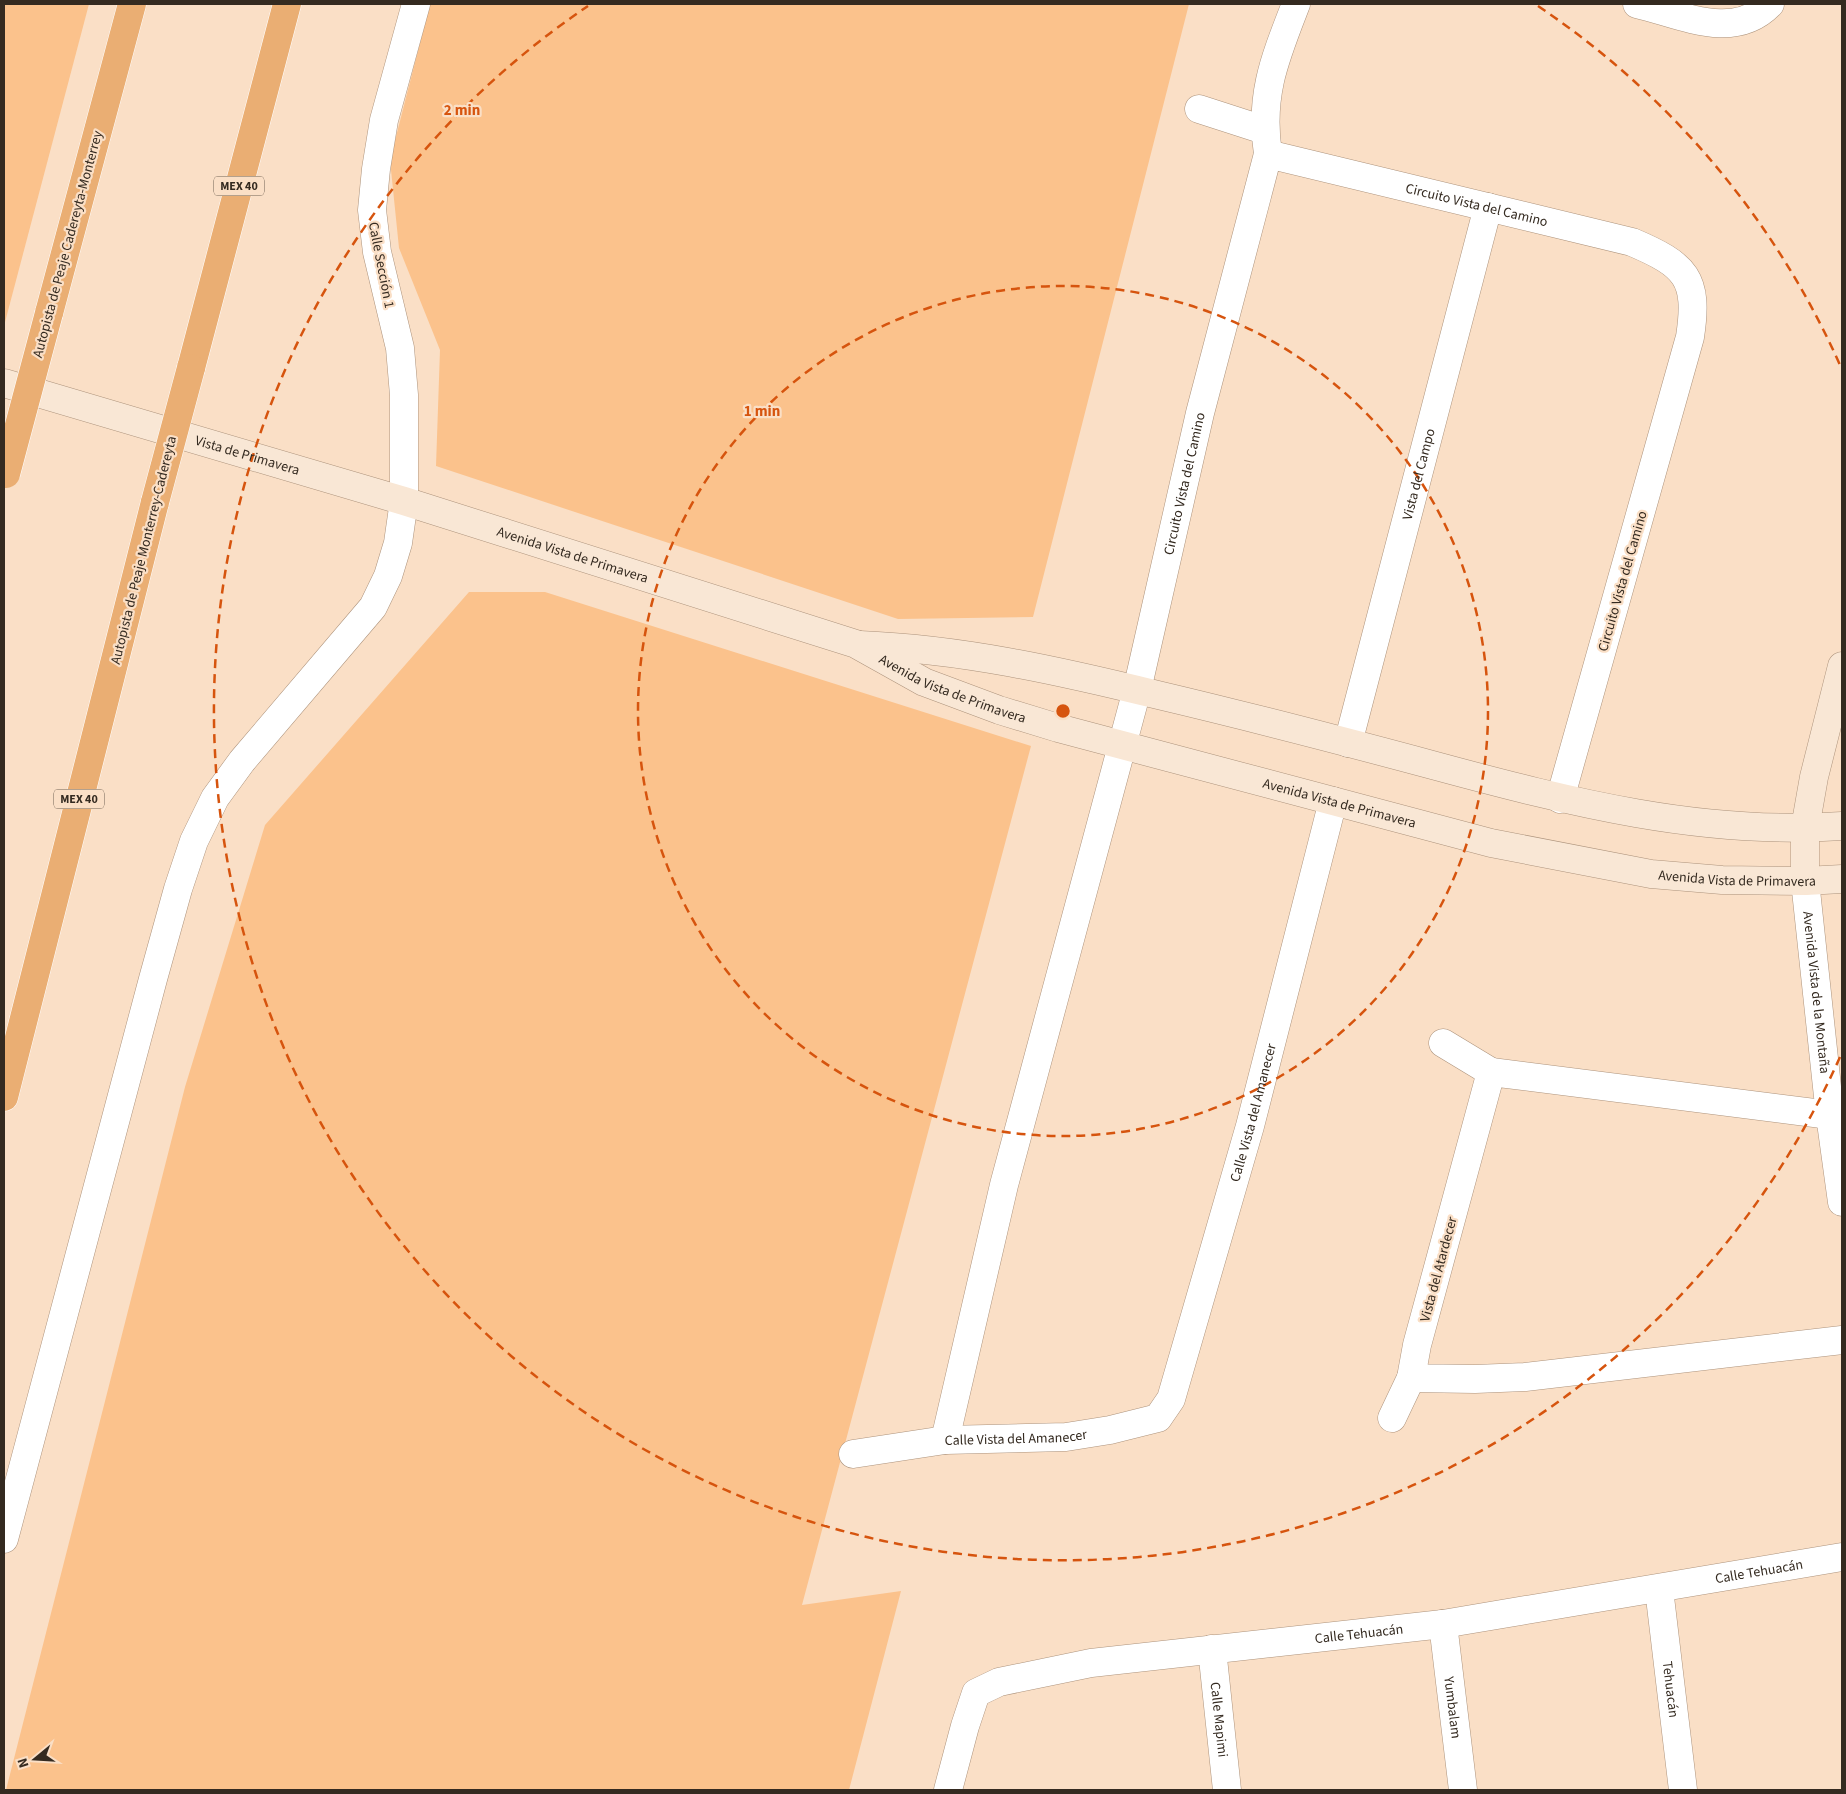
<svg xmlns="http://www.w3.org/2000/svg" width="1846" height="1794" font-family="'Source Sans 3',sans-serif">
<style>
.green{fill:#fbc28c}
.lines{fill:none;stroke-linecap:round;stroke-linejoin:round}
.street-casing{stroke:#ad937c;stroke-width:29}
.secondary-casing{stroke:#ad937c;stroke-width:29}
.highway-casing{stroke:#fff;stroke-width:29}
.street{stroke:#fff;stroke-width:28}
.secondary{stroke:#f9e7d5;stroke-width:28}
.highway{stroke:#eaae73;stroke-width:28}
.highway-bridge-casing{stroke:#fff;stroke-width:29;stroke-linecap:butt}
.highway-bridge{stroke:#eaae73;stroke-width:28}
.ring{fill:none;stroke:#d6540e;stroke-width:2.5;stroke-dasharray:9 6}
.labels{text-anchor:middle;stroke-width:4.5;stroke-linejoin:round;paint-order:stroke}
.shield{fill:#fadfc6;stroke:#6f6052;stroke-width:1}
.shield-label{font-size:12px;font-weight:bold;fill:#342a20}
.street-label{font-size:14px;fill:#342a20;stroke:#fadfc6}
.centre{fill:#d6540e;stroke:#fadfc6;stroke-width:2.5}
.ring-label{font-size:15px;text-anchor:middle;font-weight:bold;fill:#d6540e;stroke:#fadfc6;stroke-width:4.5;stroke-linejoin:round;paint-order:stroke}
</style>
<rect width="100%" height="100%" fill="#fadfc6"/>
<g class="green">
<polygon points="4,4 89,4 4,326"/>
<polygon points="430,4 1189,4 1033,617 898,619 436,466 440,350 399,248 390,160"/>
<polygon points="469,592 545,592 1031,746 802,1605 901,1591 849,1790 6,1790 185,1087 265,825"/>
</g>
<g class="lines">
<defs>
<g id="street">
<path d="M1637,4C1681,14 1733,42 1770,4"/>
<polyline points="1199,109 1264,130"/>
<path d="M1268,154C1259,95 1275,58 1296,4"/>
<path id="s1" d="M1348,743L1488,207"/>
<path id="s2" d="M1805,881L1830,1115L1842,1202"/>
<polyline points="1443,1043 1491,1072"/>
<polyline points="1842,1113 1830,1115 1491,1072 1417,1345 1411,1378 1475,1379 1525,1377 1842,1340"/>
<polyline points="1392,1418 1411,1378"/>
<path id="s3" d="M945,1440L1004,1185L1137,690L1200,413L1268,154L1632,242C1686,265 1699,278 1690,337L1560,799"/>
<path id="s4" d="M853,1454L945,1440L1066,1437L1110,1430L1158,1418L1171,1399L1250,1126L1333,801"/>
<polyline points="4,1539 153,979 178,889 194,841 215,798 242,761 373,607 388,576 398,543 404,501 404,395 400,348 377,252 372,210 376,169 384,120 416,4"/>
<path id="s5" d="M1659,1589L1683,1790"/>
<path id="s6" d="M1443,1624L1463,1790"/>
<path id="s7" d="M1212,1649L1227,1790"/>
<path id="s8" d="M948,1790L965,1726L976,1693L999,1682L1091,1663L1443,1624L1842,1557"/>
</g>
<g id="secondary">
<path id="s9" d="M4,383L404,501L856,644L924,682L999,710L1058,728L1491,843L1651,874L1722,880L1805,881L1842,879"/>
<path d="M860,645C962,649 1060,671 1158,695C1251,717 1343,741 1436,766C1569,802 1703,836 1842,826"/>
<polyline points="1805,881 1805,828 1814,777 1842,666"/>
</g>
<g id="highway">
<polyline points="49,313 132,4"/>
<polyline points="191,368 287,4"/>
<polyline points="4,1097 155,502"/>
</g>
</defs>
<use href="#street" class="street-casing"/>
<use href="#secondary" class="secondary-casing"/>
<use href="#highway" class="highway-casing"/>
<use href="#street" class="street"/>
<use href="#secondary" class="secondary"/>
<use href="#highway" class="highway"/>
<defs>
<g id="highway-bridge">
<polyline points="6,474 49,313"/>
<polyline points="155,502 191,368"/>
</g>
</defs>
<use href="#highway-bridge" class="highway-bridge-casing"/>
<use href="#highway-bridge" class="highway-bridge"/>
</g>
<g class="ring">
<circle cx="1063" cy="711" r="425"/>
<path d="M1840 1057A850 850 0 1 1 588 6M1538 6A850 850 0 0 1 1840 365"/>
</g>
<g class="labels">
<g class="shield">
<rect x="214" y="176.5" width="50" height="19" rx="4"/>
<rect x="54" y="789.5" width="50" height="19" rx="4"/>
</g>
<g class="shield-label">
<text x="239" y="190">MEX 40</text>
<text x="79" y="803">MEX 40</text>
</g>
<g class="street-label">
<text dy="5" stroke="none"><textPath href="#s3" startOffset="1541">Circuito Vista del Camino</textPath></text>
<text transform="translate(67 244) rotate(-75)" y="5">Autopista de Peaje Cadereyta-Monterrey</text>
<text transform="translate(382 265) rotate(79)" y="5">Calle Sección 1</text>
<text dy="5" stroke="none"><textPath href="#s9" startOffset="254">Vista de Primavera</textPath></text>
<text dy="5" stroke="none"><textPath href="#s1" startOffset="278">Vista del Campo</textPath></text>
<text dy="5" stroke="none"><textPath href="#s3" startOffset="986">Circuito Vista del Camino</textPath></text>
<text transform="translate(143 550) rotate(-76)" y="5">Autopista de Peaje Monterrey-Cadereyta</text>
<text dy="5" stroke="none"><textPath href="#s9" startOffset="594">Avenida Vista de Primavera</textPath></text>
<text transform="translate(1622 581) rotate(-74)" y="5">Circuito Vista del Camino</text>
<text dy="5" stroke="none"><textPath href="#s9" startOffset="998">Avenida Vista de Primavera</textPath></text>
<text dy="5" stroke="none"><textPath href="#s9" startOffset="1402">Avenida Vista de Primavera</textPath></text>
<text dy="5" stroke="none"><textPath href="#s9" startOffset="1808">Avenida Vista de Primavera</textPath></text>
<text dy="5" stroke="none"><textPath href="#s2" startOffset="112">Avenida Vista de la Montaña</textPath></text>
<text dy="5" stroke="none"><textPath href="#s4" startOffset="629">Calle Vista del Amanecer</textPath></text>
<text transform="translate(1438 1269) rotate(-75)" y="5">Vista del Atardecer</text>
<text dy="5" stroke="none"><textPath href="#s4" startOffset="164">Calle Vista del Amanecer</textPath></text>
<text dy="5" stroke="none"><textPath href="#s8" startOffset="895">Calle Tehuacán</textPath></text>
<text dy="5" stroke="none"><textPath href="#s8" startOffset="490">Calle Tehuacán</textPath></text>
<text dy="5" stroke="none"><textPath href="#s5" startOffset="101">Tehuacán</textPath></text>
<text dy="5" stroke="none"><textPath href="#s6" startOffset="84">Yumbalam</textPath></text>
<text dy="5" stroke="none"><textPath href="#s7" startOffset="71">Calle Mapimi</textPath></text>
</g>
</g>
<circle cx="1063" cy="711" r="8" class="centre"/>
<g class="ring-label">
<text x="462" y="115">2 min</text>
<text x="762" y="416">1 min</text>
</g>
<rect width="1846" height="1794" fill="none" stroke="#342a20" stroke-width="10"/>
<g transform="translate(35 1759) rotate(252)" stroke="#fadfc6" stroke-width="4" paint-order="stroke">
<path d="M0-4L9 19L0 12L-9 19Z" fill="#342a20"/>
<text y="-8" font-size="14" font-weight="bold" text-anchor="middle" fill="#342a20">N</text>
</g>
</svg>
